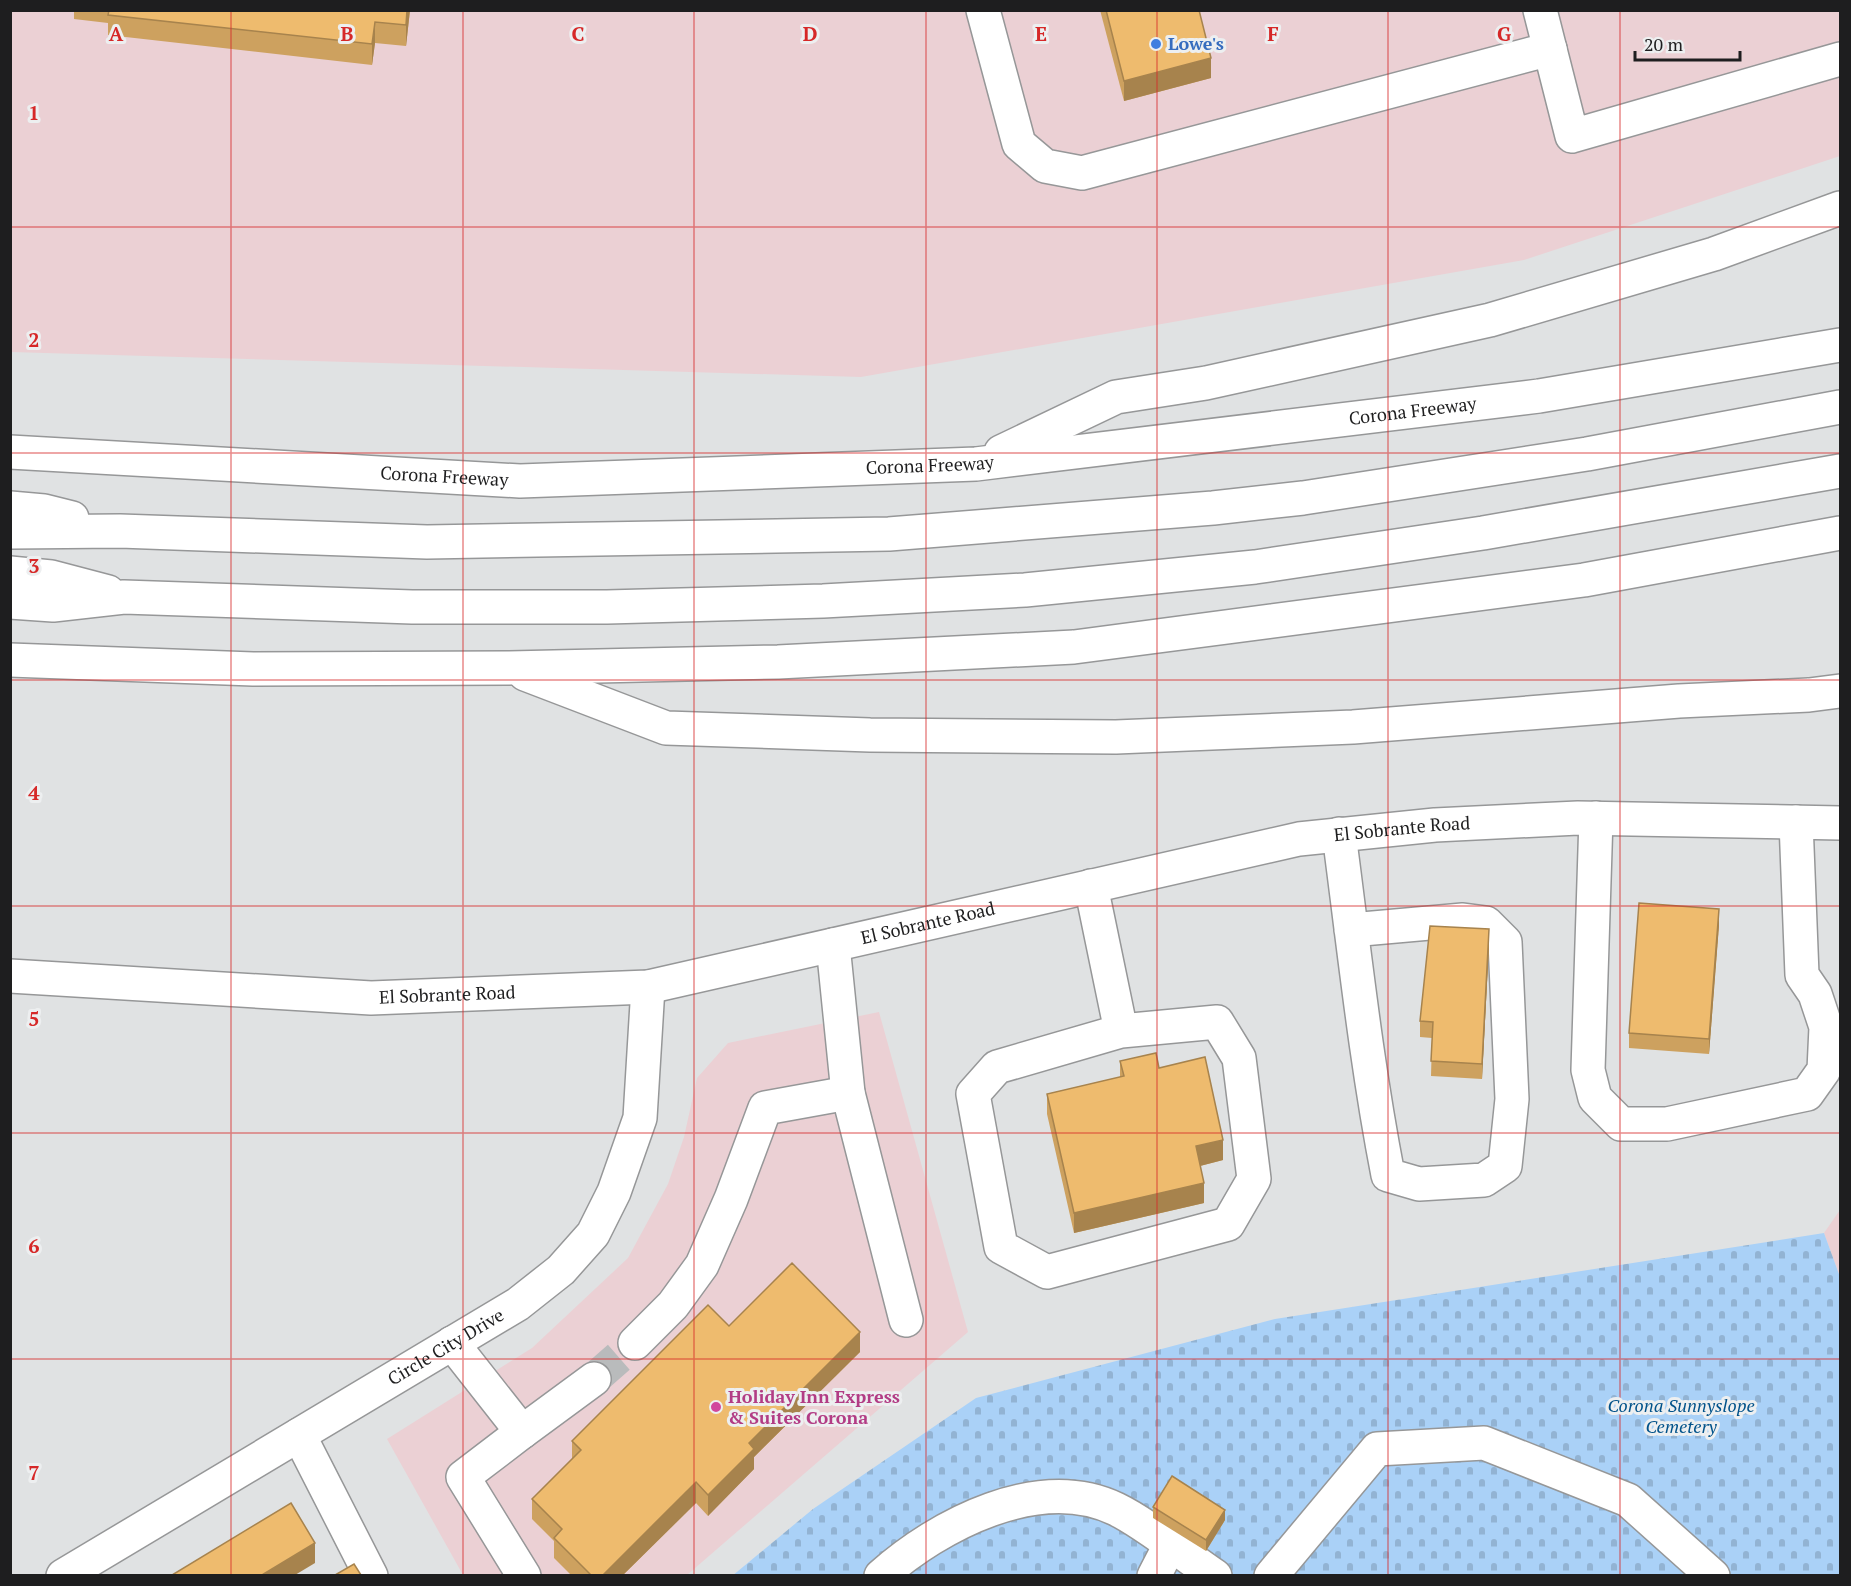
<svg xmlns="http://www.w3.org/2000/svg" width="1851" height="1586" font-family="'PT Serif',serif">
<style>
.commercial{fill:#ebd0d4}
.cemetery{fill:url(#cemetery-stones)}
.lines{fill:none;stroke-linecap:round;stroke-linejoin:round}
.minor-tunnel{stroke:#b9bbbc;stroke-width:33;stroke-dasharray:33 16;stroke-linecap:butt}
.minor-casing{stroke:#969798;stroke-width:36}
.highway-casing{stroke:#969798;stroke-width:36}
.minor{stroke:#fff;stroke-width:33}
.highway{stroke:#fff;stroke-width:33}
.wall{fill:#cda15f}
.shaded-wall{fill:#a7834d}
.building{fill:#eebb6e;stroke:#a7834d;stroke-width:1.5}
.grid{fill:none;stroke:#d62828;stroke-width:1.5;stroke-opacity:0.55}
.shop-dot{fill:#3f7fe0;stroke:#edeff0;stroke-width:2}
.hotel-dot{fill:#d1479c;stroke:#edeff0;stroke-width:2}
.labels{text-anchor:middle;stroke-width:6;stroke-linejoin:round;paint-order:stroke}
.shop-label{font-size:18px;font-weight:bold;fill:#366cbe;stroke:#edeff0;text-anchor:start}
.street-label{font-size:18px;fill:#1e1e1f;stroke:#edeff0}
.hotel-label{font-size:18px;font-weight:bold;fill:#b23c85;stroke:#edeff0;text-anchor:start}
.park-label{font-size:18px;font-style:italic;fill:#01528a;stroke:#edeff0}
.grid-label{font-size:20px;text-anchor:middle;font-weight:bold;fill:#d62828;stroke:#edeff0;stroke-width:6;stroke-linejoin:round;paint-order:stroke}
</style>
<defs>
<pattern id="cemetery-stones" width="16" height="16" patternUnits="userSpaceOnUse" patternTransform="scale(1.5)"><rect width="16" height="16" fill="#aad1f7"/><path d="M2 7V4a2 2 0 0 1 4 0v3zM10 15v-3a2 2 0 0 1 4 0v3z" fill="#92b3d3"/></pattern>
</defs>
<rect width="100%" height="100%" fill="#e0e2e3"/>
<g class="commercial">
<polygon points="11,11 1840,11 1840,156 1524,260 861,377 11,352"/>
<polygon points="879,1012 968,1332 687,1575 463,1575 387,1439 532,1348 628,1258 668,1184 684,1137 697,1078 728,1043"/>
<polygon points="1840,1210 1840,1277 1824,1233"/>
</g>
<polygon class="cemetery" points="1824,1233 1840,1277 1840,1575 732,1576 813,1509 976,1398 1275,1319"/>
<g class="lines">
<polyline class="minor-tunnel" points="594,1379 635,1343"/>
<defs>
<g id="minor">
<polyline points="983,10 1019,144 1045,166 1082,173 1550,49"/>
<polyline points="1540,10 1572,136 1840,59"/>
<polyline points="1596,818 1588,1070 1595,1098 1621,1124 1667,1124 1807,1094 1824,1070 1826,1027 1815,994 1802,975 1796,822"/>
<path d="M1339,834C1354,948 1366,1062 1388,1175L1419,1184L1484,1180L1505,1166L1512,1099L1505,942L1486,923L1463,920L1351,930"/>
<polyline points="1091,886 1121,1031 997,1067 973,1094 1001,1247 1047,1272 1228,1224 1254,1179 1239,1058 1217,1022 1121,1031"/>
<polyline points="833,945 848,1093"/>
<path id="s1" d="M10,976L371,998L648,987L1299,839L1435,825L1578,818L1840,823"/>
<polyline points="452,1343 522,1432 594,1379"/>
<polyline points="635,1343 673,1305 702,1265 731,1199 765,1108 848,1093 906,1320"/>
<polyline points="522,1432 463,1477 524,1576"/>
<polyline points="299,1435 371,1576"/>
<path id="s2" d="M63,1576L518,1304L561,1270L593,1234L614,1192L640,1118L648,987"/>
<path d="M881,1576C938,1525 1039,1472 1116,1509C1147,1524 1185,1556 1215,1576"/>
<polyline points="1154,1576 1170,1545"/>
<polyline points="1271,1576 1377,1449 1484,1443 1628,1500 1713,1576"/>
</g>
<g id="highway">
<path id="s3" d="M10,452L520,481L976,464L1539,396L1840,345"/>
<polyline points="1001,452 1116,397 1206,383 1490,320 1714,254 1840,208"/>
<polyline points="10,508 44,511 72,518"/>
<polyline points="10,532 120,531 427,542 889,534 1213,508 1303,498 1587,454 1840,407"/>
<polyline points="10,573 51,577 108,592"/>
<polyline points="10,602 53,605 124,597 412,607 607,607 823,601 1025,590 1255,567 1483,533 1840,471"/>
<polyline points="10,660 253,669 509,668 778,662 1074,647 1584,580 1840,533"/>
<polyline points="525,674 666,728 870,735 1116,737 1353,727 1679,701 1809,695 1840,691"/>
</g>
</defs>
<use href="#minor" class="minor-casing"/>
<use href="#highway" class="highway-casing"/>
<use href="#minor" class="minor"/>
<use href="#highway" class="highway"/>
</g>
<g class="wall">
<polygon points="74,10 410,10 406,46 375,43 372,65 108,35 108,23 74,19"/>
<polygon points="1100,10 1199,10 1211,78 1124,101"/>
<polygon points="1719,925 1709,1054 1629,1048 1629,1033"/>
<polygon points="1489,945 1482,1079 1431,1076 1432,1038 1420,1037 1420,1021"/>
<polygon points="1120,1061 1159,1068 1223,1160 1200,1166 1204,1203 1074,1233 1047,1114 1047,1094 1120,1077"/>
<polygon points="729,1326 860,1352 754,1457 754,1469 708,1516 696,1503 623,1575 571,1575 554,1558 554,1541 532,1519 532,1499 572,1459 572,1441"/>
<polygon points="1153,1507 1225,1520 1206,1551 1153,1518"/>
</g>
<g class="shaded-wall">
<polygon points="407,10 410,10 406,46 406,25"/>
<polygon points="375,22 375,43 372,65 372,44"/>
<polygon points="1211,58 1211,78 1124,101 1124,81"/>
<polygon points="1719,909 1719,925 1709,1054 1709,1039"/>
<polygon points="1489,929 1489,945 1482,1079 1482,1064"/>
<polygon points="1223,1140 1223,1160 1196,1167 1196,1146"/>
<polygon points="1204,1183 1204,1203 1074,1233 1074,1213"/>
<polygon points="860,1332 860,1352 754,1457 754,1469 708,1516 708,1495 749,1443"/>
<polygon points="696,1482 696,1503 623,1575 603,1575"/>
<polygon points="1225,1510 1225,1520 1206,1551 1206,1540"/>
<polygon points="315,1543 315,1563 295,1575 262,1575"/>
</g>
<g class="building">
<polygon points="109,10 407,10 406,25 375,22 372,44 108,15"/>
<polygon points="1106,10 1199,10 1211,58 1124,81"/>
<polygon points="1639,903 1719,909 1709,1039 1629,1033"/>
<polygon points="1430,926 1489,929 1482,1064 1431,1061 1433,1022 1420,1021"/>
<polygon points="1156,1053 1159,1068 1205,1057 1223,1140 1196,1146 1204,1183 1074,1213 1047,1094 1124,1076 1120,1061"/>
<polygon points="792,1263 860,1332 749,1443 754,1449 708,1495 696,1482 603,1575 591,1575 554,1538 562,1529 532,1499 581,1450 572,1441 708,1305 729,1326"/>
<polygon points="1172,1476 1225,1510 1206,1540 1153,1507"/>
<polygon points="291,1503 315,1543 262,1575 172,1575"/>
<polygon points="354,1564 361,1575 335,1575"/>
</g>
<path class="grid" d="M231,10V1576M463,10V1576M694,10V1576M926,10V1576M1157,10V1576M1388,10V1576M1620,10V1576M10,227H1840M10,453H1840M10,680H1840M10,906H1840M10,1133H1840M10,1359H1840"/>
<circle class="shop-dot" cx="1156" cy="44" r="6"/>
<circle class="hotel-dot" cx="716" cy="1407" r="6"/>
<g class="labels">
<g class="shop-label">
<text x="1168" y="50">Lowe's</text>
</g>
<g class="street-label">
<text dy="6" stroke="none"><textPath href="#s3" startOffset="1407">Corona Freeway</textPath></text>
<text dy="6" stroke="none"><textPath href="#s3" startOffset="921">Corona Freeway</textPath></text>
<text dy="6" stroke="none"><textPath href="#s3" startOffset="435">Corona Freeway</textPath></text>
<text dy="6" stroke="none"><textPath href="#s1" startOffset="1410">El Sobrante Road</textPath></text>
<text dy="6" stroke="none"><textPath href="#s1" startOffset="926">El Sobrante Road</textPath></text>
<text dy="6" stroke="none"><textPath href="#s1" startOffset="438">El Sobrante Road</textPath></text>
<text dy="6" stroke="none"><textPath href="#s2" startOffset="446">Circle City Drive</textPath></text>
</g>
<g class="hotel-label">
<text x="728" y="1403">Holiday Inn Express<tspan x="728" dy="21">&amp; Suites Corona</tspan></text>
</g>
<g class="park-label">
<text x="1681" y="1412">Corona Sunnyslope<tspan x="1681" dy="21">Cemetery</tspan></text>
</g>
</g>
<g class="grid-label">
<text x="116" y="41">A</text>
<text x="347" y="41">B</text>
<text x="578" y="41">C</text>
<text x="810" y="41">D</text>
<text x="1041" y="41">E</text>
<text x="1273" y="41">F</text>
<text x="1504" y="41">G</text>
<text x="34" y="120">1</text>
<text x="34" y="347">2</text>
<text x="34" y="573">3</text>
<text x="34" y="800">4</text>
<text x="34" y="1026">5</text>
<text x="34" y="1253">6</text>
<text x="34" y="1480">7</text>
</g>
<rect width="1851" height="1586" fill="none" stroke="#1e1e1f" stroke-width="24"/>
<path d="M1635 51v9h105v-9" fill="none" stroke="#1e1e1f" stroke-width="3"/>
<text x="1644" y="51" font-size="18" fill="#1e1e1f" stroke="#edeff0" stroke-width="4.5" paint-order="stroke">20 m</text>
</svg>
